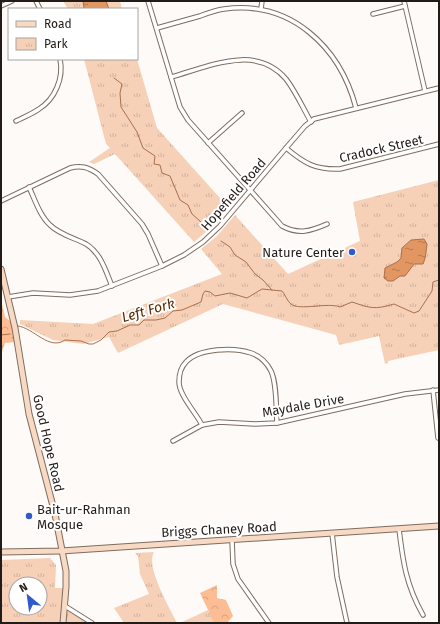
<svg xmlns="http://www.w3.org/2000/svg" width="440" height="624" font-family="'Fira Sans',sans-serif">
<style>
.forest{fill:url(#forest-crowns)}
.park{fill:url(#park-tufts);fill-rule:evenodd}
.water{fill:url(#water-ripples);stroke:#a8714c}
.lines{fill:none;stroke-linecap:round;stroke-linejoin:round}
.stream{stroke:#a8714c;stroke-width:1}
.street-casing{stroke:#7e6c61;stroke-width:5.5}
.secondary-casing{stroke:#7e6c61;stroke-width:7}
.street{stroke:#fff;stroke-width:3.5}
.secondary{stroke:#f8dac4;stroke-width:5}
.poi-dot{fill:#2f5bca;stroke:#fff;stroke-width:1.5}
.labels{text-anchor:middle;stroke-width:4;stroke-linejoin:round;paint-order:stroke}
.street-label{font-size:13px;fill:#221b17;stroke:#fff}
.poi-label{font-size:13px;fill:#221b17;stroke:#fff;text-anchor:end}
.water-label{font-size:14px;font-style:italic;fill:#5a2a00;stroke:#fff}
</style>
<defs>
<pattern id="forest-crowns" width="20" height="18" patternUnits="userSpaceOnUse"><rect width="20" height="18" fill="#fcbd94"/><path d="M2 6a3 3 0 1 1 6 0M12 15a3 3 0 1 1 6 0" fill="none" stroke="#d8a27f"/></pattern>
<pattern id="park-tufts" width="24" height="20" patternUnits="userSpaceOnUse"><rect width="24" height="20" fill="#f6d0b7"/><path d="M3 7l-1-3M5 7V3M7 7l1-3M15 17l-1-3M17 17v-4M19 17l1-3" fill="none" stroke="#d3b29d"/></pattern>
<pattern id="water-ripples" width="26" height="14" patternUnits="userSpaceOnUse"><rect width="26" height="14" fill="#e29662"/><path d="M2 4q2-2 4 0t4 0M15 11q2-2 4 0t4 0" fill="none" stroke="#b77a50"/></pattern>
</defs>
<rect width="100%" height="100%" fill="#fefaf7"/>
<g class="forest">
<polygon points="1,300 5,317 11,322 15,342 5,343 1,354"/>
<polygon points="217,585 217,598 226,600 233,616 227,623 186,623 209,612 200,593"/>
</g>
<g class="park">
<polygon points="63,1 120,1 122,9 68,9"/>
<polygon points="84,59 137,59 157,128 228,207 213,226 194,242 115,154 94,164 89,162 110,148 106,144"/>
<polygon points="439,180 439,350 388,361 388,363 385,364 379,336 339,345 336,335 223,304 118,353 109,337 83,344 53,340 20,324 20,320 93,324 222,274 201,249 217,236 235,215 288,274 360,241 353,202"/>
<path d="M154,552C145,567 170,608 177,623H124L114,608L149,594L140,574L138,556L135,553Z"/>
<path d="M50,558L56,565L55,588H64L62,623H1V560ZM16,584H40V608H16Z"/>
<polygon points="66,608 89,623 65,623"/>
<polygon points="208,610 214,623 180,623"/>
</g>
<g class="water">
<polygon points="83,1 106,1 109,9 84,9"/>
<path d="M424,239L427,244C426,251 426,258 423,264H414L405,276H400L393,281H388L384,278L385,268L397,262L401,258L402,248L411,240Z"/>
</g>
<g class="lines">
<g class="stream">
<polyline points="114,78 122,84 120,93 121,107 137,132 143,148 155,156 154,164 160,165 162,173 170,176 180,200 188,205 192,214 201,222 207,224"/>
<polyline points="221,241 230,247 235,255 246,262 255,274 263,280 272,290"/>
<path d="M18,326C34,328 49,351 65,340L81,341L89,344H93L101,340L109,332L117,331L130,325H139L144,320H156L165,318L173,311L182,310L201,302L203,294L205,291L210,292L215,296L230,293L247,298L262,289L282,291C285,294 287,301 291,304C299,311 328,302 340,307L352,302C370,308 374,310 394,304L414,313L419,311L432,291L433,282L439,280"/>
<polyline points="1,335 10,334"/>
</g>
<defs>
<g id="street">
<polyline points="36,1 40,9"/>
<path d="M148,1L180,107L188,120L282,226C299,235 311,231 327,224"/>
<polyline points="404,1 425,91"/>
<polyline points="1,6 12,1"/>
<polyline points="261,9 262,1"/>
<polyline points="373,14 405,6"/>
<path d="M157,28C171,24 186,20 200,16C208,13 216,10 224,9C291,0 340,47 356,108"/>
<path d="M171,77C208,67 256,43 286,79C296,92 303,108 311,122"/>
<path d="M16,121C24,117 32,114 39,109C55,99 64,78 60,59"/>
<polyline points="208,143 242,113"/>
<path d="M286,148C304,163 315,170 340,169L439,144"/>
<path d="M29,187C35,200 40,216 50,225C60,235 75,238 86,244C101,253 106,272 112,286"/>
<path d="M1,201L70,168C81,165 88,167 98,174L142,224L148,234L162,266"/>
<polyline points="8,297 33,293 70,295 98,291 162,266 184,255 203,242 220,226 286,148 305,126 314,119 439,88"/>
<polyline points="433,390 438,438"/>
<path d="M202,425C196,413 179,395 179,382C179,374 181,367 186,362C199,348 234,347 251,353C260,356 267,363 271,371C277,383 276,409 277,423"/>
<polyline points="173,441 202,425 219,422 255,424 277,423 405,394 439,390"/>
<path d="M399,529C403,562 406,585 423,615"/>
<polyline points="332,533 337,577 347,623"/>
<polyline points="232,540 233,564 238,579 269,623"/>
<polyline points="65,606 92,623"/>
</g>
<g id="secondary">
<polyline points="1,269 15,328 29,414 55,514 66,571 66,587 63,623"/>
<polyline points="1,552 61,551 439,526"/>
</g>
</defs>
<use href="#street" class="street-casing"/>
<use href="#secondary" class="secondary-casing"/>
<use href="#street" class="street"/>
<use href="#secondary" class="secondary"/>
</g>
<g class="poi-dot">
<circle cx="352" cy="252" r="4"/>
<circle cx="29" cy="516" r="4"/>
</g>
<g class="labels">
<g class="street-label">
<text transform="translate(381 148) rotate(-13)" y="5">Cradock Street</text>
<text transform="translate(233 194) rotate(-49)" y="5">Hopefield Road</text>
<text transform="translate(303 405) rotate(-10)" y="5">Maydale Drive</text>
<text transform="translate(49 443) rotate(77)" y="5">Good Hope Road</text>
<text transform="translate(219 529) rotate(-3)" y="5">Briggs Chaney Road</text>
</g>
<g class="poi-label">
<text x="344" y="257">Nature Center</text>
<text x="37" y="514" text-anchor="start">Bait-ur-Rahman<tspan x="37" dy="15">Mosque</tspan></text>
</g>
<g class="water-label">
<text transform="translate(148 310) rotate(-16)" y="5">Left Fork</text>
</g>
</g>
<rect width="440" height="624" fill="none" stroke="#221b17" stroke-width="4"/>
<rect x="8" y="8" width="130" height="52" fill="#ffffff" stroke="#a7a4a2"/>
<rect x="16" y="21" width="20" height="6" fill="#f8dac4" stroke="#a7a4a2"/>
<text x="44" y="28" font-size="12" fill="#221b17">Road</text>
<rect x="16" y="38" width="20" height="12" fill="url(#park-tufts)" stroke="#a7a4a2"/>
<text x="44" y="48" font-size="12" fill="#221b17">Park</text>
<g transform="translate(28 596) rotate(331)"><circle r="19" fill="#ffffff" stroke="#a7a4a2"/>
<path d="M0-3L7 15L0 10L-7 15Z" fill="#2f5bca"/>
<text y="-6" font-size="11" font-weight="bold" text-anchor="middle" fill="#221b17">N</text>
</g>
</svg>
